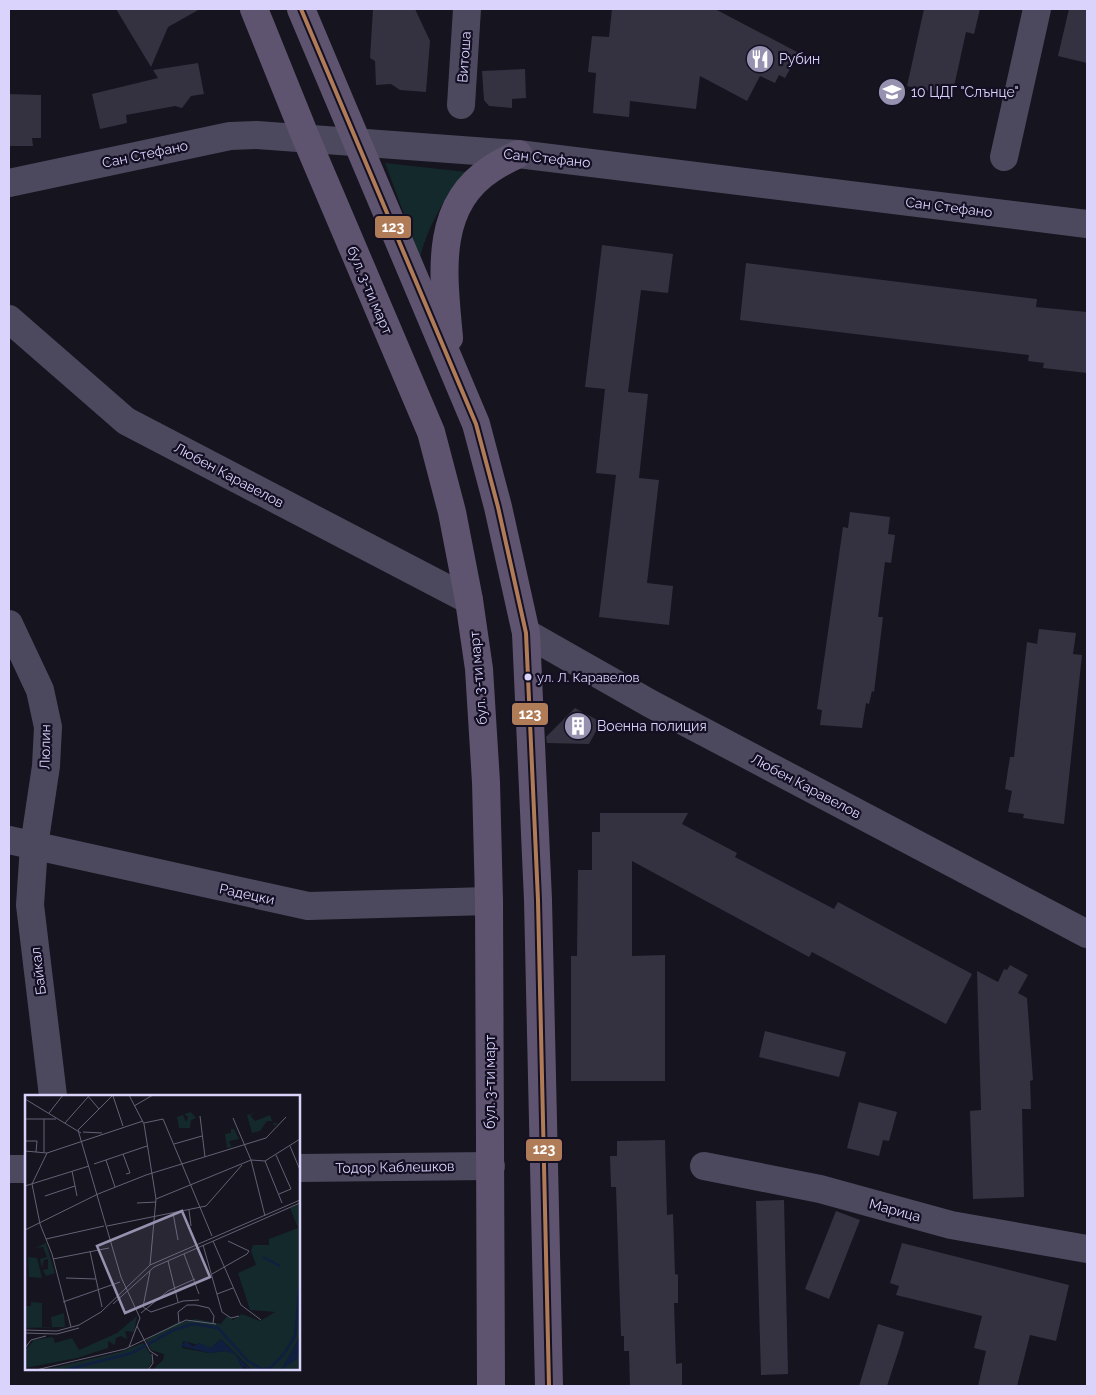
<svg xmlns="http://www.w3.org/2000/svg" width="1096" height="1395" font-family="Raleway,sans-serif">
<style>
.green{fill:#13292b}
.building{fill:#343240}
.lines{fill:none;stroke-linecap:round;stroke-linejoin:round}
.minor{stroke:#4c495f;stroke-width:28}
.major{stroke:#5f546f;stroke-width:28}
.bus-1-casing{stroke:#140f23;stroke-width:8}
.bus-1{stroke:#b07c57;stroke-width:4}
.bus-dot{fill:#dad4fd;stroke:#140f23;stroke-width:2}
.labels{text-anchor:middle;stroke-width:4.5;stroke-linejoin:round;paint-order:stroke}
.bus-label{font-size:13px;fill:#dad4fd;stroke:#140f23;text-anchor:start}
.street-label{font-size:14px;fill:#dad4fd;stroke:#140f23}
.poi-label{font-size:14px;fill:#dad4fd;stroke:#140f23;text-anchor:start}
.inset-river{fill:none;stroke:#101e40;stroke-width:2.5}
.inset-road{fill:none;stroke:#646177;stroke-width:1}
.view{fill:#9591af;fill-opacity:0.15;stroke:#9591af;stroke-width:2.5}
.inset-edge{fill:none;stroke:#dad4fd;stroke-width:2.5}
.line-badge{stroke:#140f23;stroke-width:2}
.badge-label{font-size:14px;text-anchor:middle;font-weight:bold;fill:#fff}
</style>
<rect width="100%" height="100%" fill="#16141e"/>
<path class="green" d="M385,163L466,172C444,198 429,224 420,257Z"/>
<g class="building">
<polygon points="116,9 200,9 168,27 151,67"/>
<polygon points="373,9 415,9 430,41 426,92 400,90 391,84 376,85 375,61 370,58"/>
<polygon points="612,9 715,9 799,53 785,78 779,75 775,83 760,76 747,101 700,76 696,109 630,101 629,117 593,113 596,73 588,72 592,36 609,37"/>
<polygon points="924,9 980,9 974,34 966,32 952,96 907,86"/>
<polygon points="1069,9 1087,9 1087,63 1058,56"/>
<polygon points="198,63 204,94 191,96 182,108 175,106 126,115 127,123 100,129 92,94 158,78 153,70"/>
<polygon points="525,69 526,98 512,99 512,108 489,106 484,100 482,71"/>
<polygon points="9,94 41,95 41,138 32,138 33,146 9,146"/>
<polygon points="602,245 673,254 668,293 641,290 628,392 648,394 639,478 659,480 647,583 673,586 669,625 599,617 616,475 596,473 605,389 585,387"/>
<polygon points="746,263 1037,299 1036,307 1087,312 1087,373 1043,368 1044,363 1028,361 1029,355 740,320"/>
<polygon points="850,512 890,517 888,534 895,535 891,563 885,562 878,617 883,617 874,692 872,691 869,704 866,703 862,728 820,725 822,710 817,709 843,527 848,528"/>
<polygon points="1039,629 1076,633 1073,654 1082,655 1064,824 1023,818 1024,814 1008,812 1012,791 1005,789 1010,757 1014,757 1027,642 1037,644"/>
<polygon points="575,708 601,722 589,744 547,743 546,737"/>
<polygon points="600,813 688,813 682,824 737,853 735,857 834,909 838,902 972,974 946,1024 812,952 809,957 632,861 632,956 665,955 665,1081 571,1081 571,956 577,956 578,870 592,870 592,832 600,832"/>
<polygon points="1010,965 1028,975 1018,993 1027,998 1033,1080 1030,1081 1031,1109 1022,1109 1024,1197 973,1199 970,1111 981,1110 977,971 998,982 1004,969 1007,970"/>
<polygon points="765,1031 846,1052 839,1077 759,1057"/>
<polygon points="859,1102 897,1112 889,1141 883,1140 879,1156 847,1148"/>
<polygon points="665,1140 667,1215 673,1214 675,1274 678,1275 678,1303 674,1303 676,1364 682,1363 682,1386 630,1386 629,1351 624,1351 624,1336 621,1336 616,1187 611,1187 610,1156 617,1156 617,1141"/>
<polygon points="784,1200 788,1374 761,1375 756,1201"/>
<polygon points="836,1211 860,1220 829,1299 805,1289"/>
<polygon points="902,1243 1069,1285 1056,1341 1030,1335 1017,1386 978,1386 986,1351 974,1348 982,1316 896,1295 899,1286 890,1283"/>
<polygon points="878,1324 904,1332 900,1346 887,1386 859,1386"/>
</g>
<g class="lines">
<g class="minor">
<polyline points="461,105 467,9"/>
<polyline points="1004,157 1037,9"/>
<polyline points="9,183 230,136 257,135 518,154 1087,224"/>
<polyline points="9,319 126,421 469,600"/>
<polyline points="9,624 40,690 48,727 46,766 34,846 30,905 53,1096"/>
<polyline points="526,633 651,704 1087,934"/>
<polyline points="9,840 308,906 489,901"/>
<polyline points="704,1166 820,1189 951,1225 1087,1249"/>
<polyline points="299,1168 491,1166"/>
<polyline points="9,1169 26,1169"/>
</g>
<g class="major">
<polyline points="254,9 306,138 431,432 452,512 469,600 479,669 486,782 489,901 491,1386"/>
<polyline points="301,9 476,424 498,507 526,633 538,900 549,1386"/>
<path d="M449,338C444,279 432,207 491,169C499,163 509,159 518,154"/>
</g>
<defs>
<polyline id="bus-1" points="301,9 476,424 498,507 526,633 538,900 549,1386"/>
</defs>
<use href="#bus-1" class="bus-1-casing"/>
<use href="#bus-1" class="bus-1"/>
</g>
<defs>
<symbol id="restaurant-disc" viewBox="-11 -11 22 22"><circle r="9.5" fill="#9591af" stroke="#140f23"/><path d="M-5-6h1v4h1v-4h1v4h1v-4h1v5L-1.5 .5V6h-2V.5L-5-1ZM5-6V6H3V1.5H1.5Q1.5-4 5-6Z" fill="#fff"/></symbol>
<symbol id="school-disc" viewBox="-11 -11 22 22"><circle r="9.5" fill="#9591af" stroke="#140f23"/><path d="M0-5L7-2L0 1L-7-2ZM-4 1L0 2.5L4 1V4Q0 6-4 4Z" fill="#fff"/></symbol>
<symbol id="building-disc" viewBox="-11 -11 22 22"><circle r="9.5" fill="#9591af" stroke="#140f23"/><path d="M-4-6H4V6H1V3H-1V6H-4ZM-2.5-4.3h1.7v1.8h-1.7ZM.8-4.3h1.7v1.8H.8ZM-2.5-1h1.7V.8h-1.7ZM.8-1h1.7V.8H.8Z" fill="#fff"/></symbol>
</defs>
<g fill-rule="evenodd">
<use href="#restaurant-disc" x="744" y="43" width="32" height="32"/>
<use href="#school-disc" x="876" y="76" width="32" height="32"/>
<use href="#building-disc" x="562" y="710" width="32" height="32"/>
</g>
<circle class="bus-dot" cx="528" cy="677" r="4.5"/>
<g class="labels">
<g class="bus-label">
<text x="537" y="682">ул. Л. Каравелов</text>
</g>
<g class="street-label">
<text transform="translate(464 57) rotate(-86)" y="5">Витоша</text>
<text transform="translate(145 154) rotate(-12)" y="5">Сан Стефано</text>
<text transform="translate(547 158) rotate(6)" y="5">Сан Стефано</text>
<text transform="translate(949 207) rotate(7)" y="5">Сан Стефано</text>
<text transform="translate(370 290) rotate(67)" y="5">бул. 3-ти март</text>
<text transform="translate(229 475) rotate(28)" y="5">Любен Каравелов</text>
<text transform="translate(478 678) rotate(-95)" y="5">бул. 3-ти март</text>
<text transform="translate(45 747) rotate(-89)" y="5">Люлин</text>
<text transform="translate(806 786) rotate(28)" y="5">Любен Каравелов</text>
<text transform="translate(247 894) rotate(12)" y="5">Радецки</text>
<text transform="translate(38 971) rotate(-97)" y="5">Байкал</text>
<text transform="translate(490 1082) rotate(-90)" y="5">бул. 3-ти март</text>
<text transform="translate(395 1167) rotate(-1)" y="5">Тодор Каблешков</text>
<text transform="translate(895 1210) rotate(15)" y="5">Марица</text>
</g>
<g class="poi-label">
<text x="779" y="64">Рубин</text>
<text x="911" y="97">10 ЦДГ "Слънце"</text>
<text x="597" y="731">Военна полиция</text>
</g>
</g>
<g transform="translate(25 1095)">
<rect width="275" height="275" fill="#16141e"/>
<path d="M166,17L171,23L166,25L165,33H154L152,22L158,20L161,27L163,22L159,19ZM232,17L225,20L230,26L245,20L248,28H253L249,31L247,26H242L235,36L227,38L222,20ZM206,34H209L214,44L204,46L206,51L211,50L202,53L200,39L206,38ZM275,109V242L259,270L275,253V275L226,274L196,244L186,253L158,246L157,253L184,258L203,256L211,260L218,275H127L138,265L139,259L126,255L121,245L151,228L171,224L196,229L202,221L208,225L217,219L235,226L250,217L225,215L213,178L231,170L226,156L228,150H244V144L273,133L265,113ZM21,148L30,178L21,181L18,175L23,174V164L19,165L17,173L15,164L22,162L18,152L10,153ZM3,162L12,163L17,183L4,182ZM6,207L17,208V232H27L26,222L39,218L40,232L0,233V211H6ZM112,221L109,237L100,236L102,244L96,241L91,243L90,250L83,246V253L52,263L0,273V255L9,245L28,242L30,248L47,243L54,255L92,238ZM118,248L126,260L127,267L122,275H19L95,257Z" fill="#13292b"/>
<path d="M275,242L272,264L256,275H247L257,273ZM196,244L224,273L234,275H224L219,271L218,275L211,260L201,256L184,258L156,251L160,246L168,251L174,248L186,253Z" fill="#101e40"/>
<path class="inset-river" d="M238,162L255,171M40,275L107,258L149,235L168,229L193,233L223,266L237,274L245,273L259,259L270,241L275,189"/>
<path class="inset-road" d="M62,0L74,14M104,0L119,29L131,104L125,170M88,1L98,31M0,4L56,38M109,11L128,0M24,18L38,0M175,21L180,62M208,23L226,65L240,121M0,24H31M19,24V57M40,28L63,2M119,28L138,24L187,141M53,35L96,182L115,223L104,252M53,35L88,0M58,37L77,38M0,46H12L11,57M149,49L177,41M265,51L275,75M0,56L22,58L118,26M22,58L7,89L15,129L27,159L46,232M98,59L105,78L101,79M251,60L266,94L254,99M81,65L90,92M240,66L257,108M69,69L122,51M47,76L52,101M0,91L64,71M20,101L50,91M131,104L226,65L240,66L275,44M112,108L131,107M164,115L166,131M148,118L153,145M82,131L181,111L217,70M0,135L73,99L121,80L241,43L261,22M21,144L79,131M188,146L216,210L236,225M178,150L197,217L206,223L214,221M65,156L77,212M159,159L174,199M28,164L84,153M143,166L153,207M187,179L222,159L224,156L203,146M41,183L71,184M192,199L208,193M38,207L95,187M88,209L129,172L275,108M118,212L126,217L158,206L174,205M118,212L125,176M116,218L143,196L170,184M154,228L153,217L162,210H171L184,213L189,221L188,228M112,231L125,256L133,261M0,235L32,236L54,230L76,217L125,170L275,105M0,238L32,239L54,233M0,253L6,245L21,241M11,275L100,254L161,225L191,229M123,275L128,268L127,259"/>
<path class="view" d="M157,116L185,182L100,218L72,151Z"/>
<rect width="275" height="275" class="inset-edge"/>
</g>
<g class="line-badge">
<rect x="374" y="215" width="38" height="24" rx="5" fill="#b07c57"/>
<rect x="511" y="702" width="38" height="24" rx="5" fill="#b07c57"/>
<rect x="525" y="1138" width="38" height="24" rx="5" fill="#b07c57"/>
</g>
<g class="badge-label">
<text x="393" y="232">123</text>
<text x="530" y="719">123</text>
<text x="544" y="1154">123</text>
</g>
<rect width="1096" height="1395" fill="none" stroke="#dad4fd" stroke-width="20"/>
</svg>
